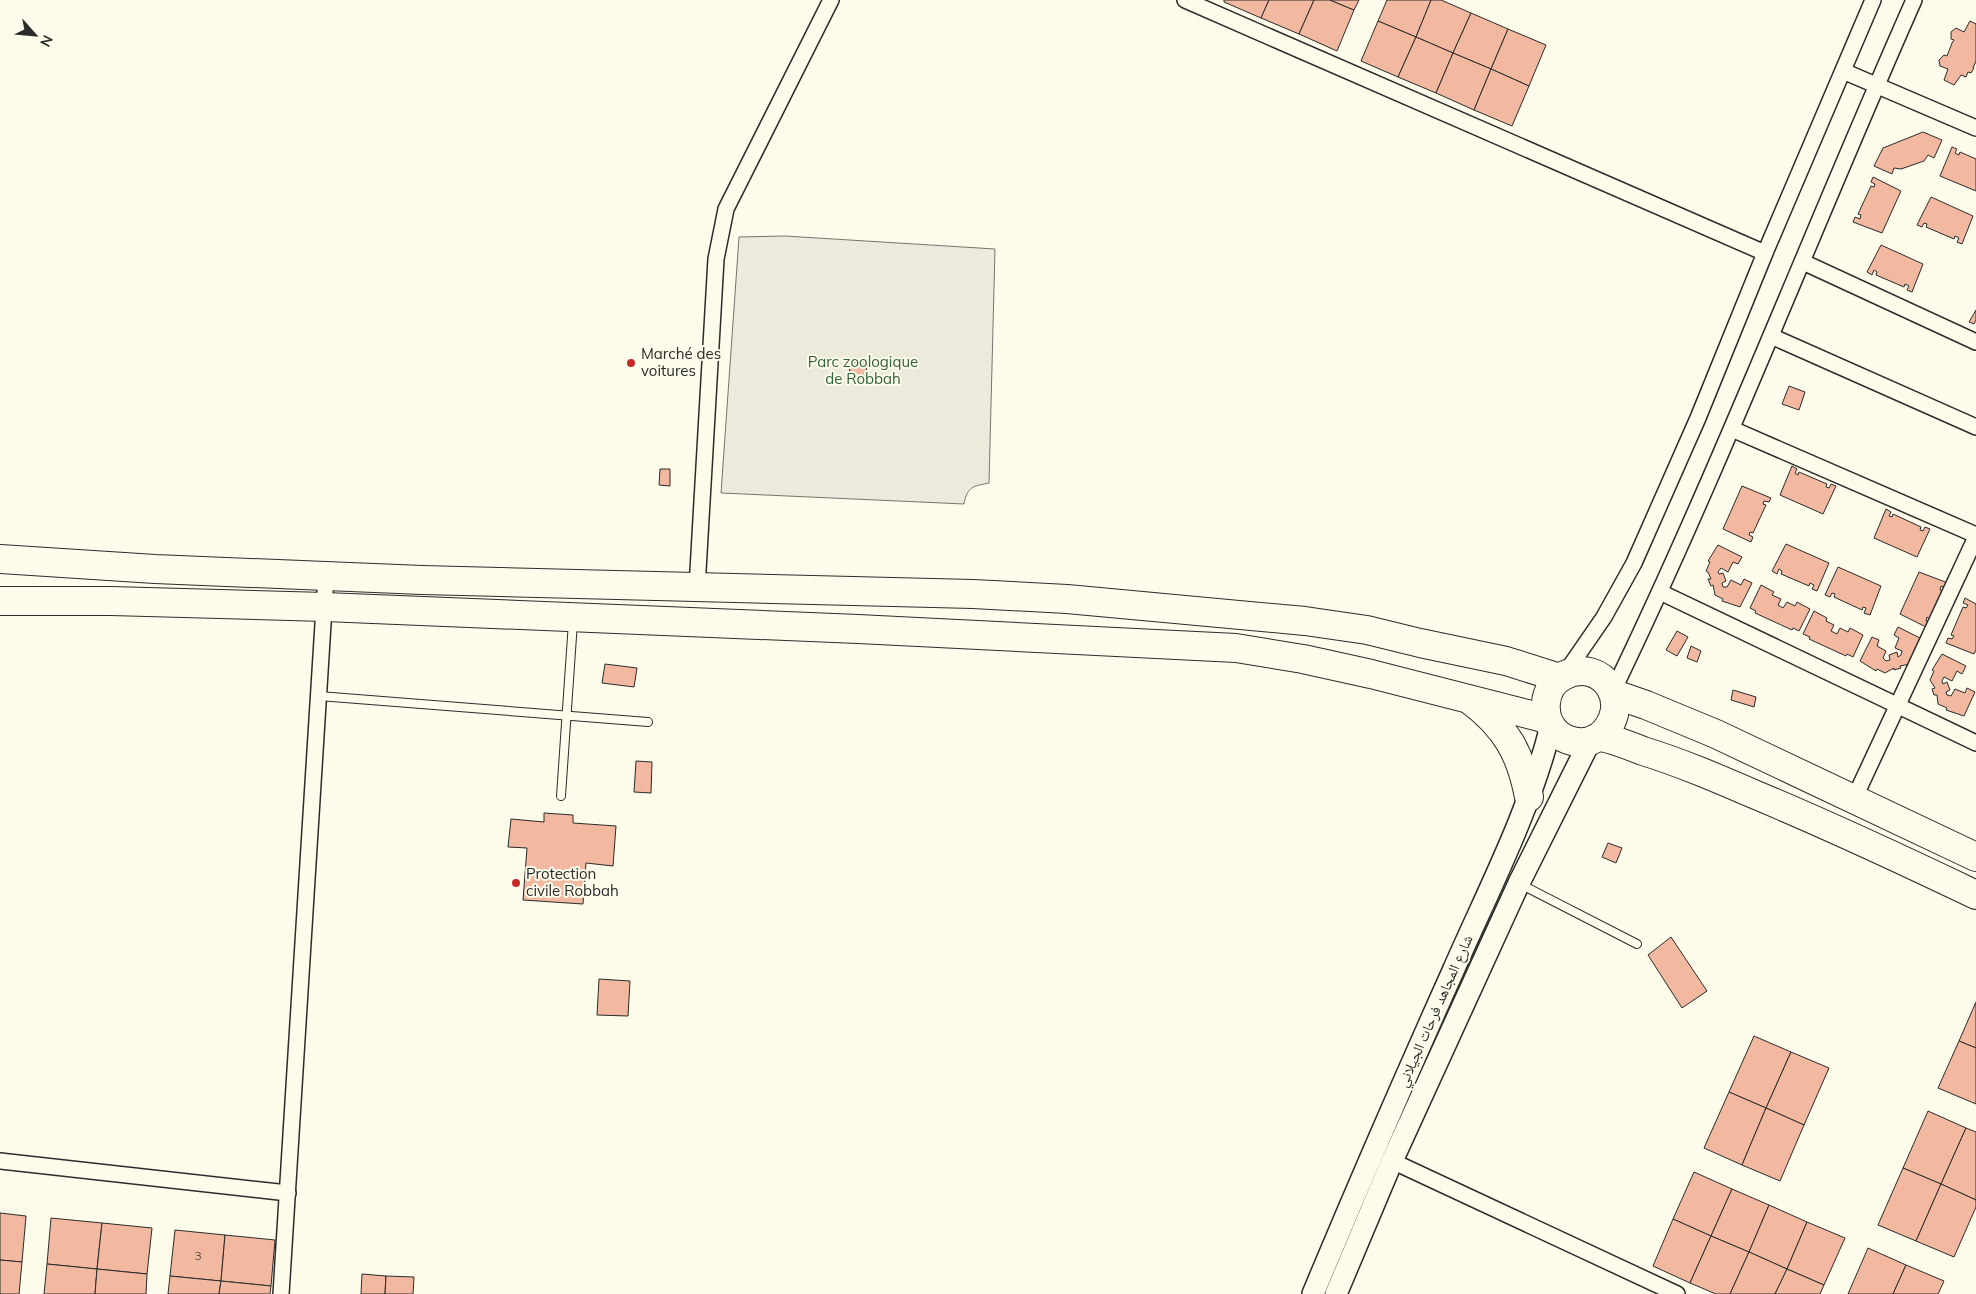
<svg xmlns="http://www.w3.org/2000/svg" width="1976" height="1294" font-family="Mulish,'Noto Naskh Arabic',sans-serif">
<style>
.green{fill:#ecebdb;stroke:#74746e}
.building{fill:#f2b8a0;stroke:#2b2b2b}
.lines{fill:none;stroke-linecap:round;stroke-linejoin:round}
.lane-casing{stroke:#2b2b2b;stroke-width:10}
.street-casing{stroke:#2b2b2b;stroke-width:18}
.secondary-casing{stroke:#2b2b2b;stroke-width:24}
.highway-casing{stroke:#2b2b2b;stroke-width:30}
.lane{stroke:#fdfbea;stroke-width:8}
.street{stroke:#fdfbea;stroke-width:15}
.secondary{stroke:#fdfbea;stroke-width:21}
.highway{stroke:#fdfbea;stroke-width:28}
.poi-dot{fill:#c62828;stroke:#fdfbea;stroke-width:2}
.labels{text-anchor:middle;stroke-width:4;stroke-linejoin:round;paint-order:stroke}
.number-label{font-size:12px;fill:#5d4e48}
.poi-label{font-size:15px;fill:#2b2b2b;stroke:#fdfbea;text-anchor:start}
.park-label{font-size:15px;fill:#34623c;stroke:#fdfbea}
.street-label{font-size:15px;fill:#2b2b2b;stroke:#fdfbea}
</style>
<rect width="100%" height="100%" fill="#fdfbea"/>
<path class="green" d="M785,236L995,249L989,483C973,486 967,487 964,504L721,493L739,237Z"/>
<g class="building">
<polygon points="1224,0 1269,0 1261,18 1224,2"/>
<polygon points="1269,0 1314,0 1299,34 1261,18"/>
<polygon points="1314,0 1330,0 1354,10 1337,51 1299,34"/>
<polygon points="1330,0 1359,0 1354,10"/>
<polygon points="1387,0 1431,0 1416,37 1378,21"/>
<polygon points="1431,0 1441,0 1471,13 1453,53 1416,37"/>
<polygon points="1471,13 1508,29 1491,69 1453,53"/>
<polygon points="1378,21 1416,37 1398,77 1361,61"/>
<polygon points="1970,21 1976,24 1976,61 1973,68 1974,68 1971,73 1968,72 1966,77 1961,75 1954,85 1944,80 1948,69 1940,66 1939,60 1944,55 1947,56 1952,43 1954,40 1951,39 1951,32 1956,28 1964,32"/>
<polygon points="1508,29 1546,45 1529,86 1491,69"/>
<polygon points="1416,37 1453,53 1436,93 1398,77"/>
<polygon points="1453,53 1491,69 1474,110 1436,93"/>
<polygon points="1491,69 1529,86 1512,126 1474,110"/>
<polygon points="1923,132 1942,140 1934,158 1928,155 1924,161 1901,169 1894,168 1892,174 1874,166 1883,148"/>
<polygon points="1952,147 1957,149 1955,153 1959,155 1960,152 1976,159 1976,191 1940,176"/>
<polygon points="1873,177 1901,191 1882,233 1853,222 1855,217 1860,219 1861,215 1858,214 1871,186 1874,187 1875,184 1871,182"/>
<polygon points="1931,197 1973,216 1962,244 1957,242 1959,238 1955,236 1954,239 1926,227 1927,224 1924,223 1922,227 1917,225"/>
<polygon points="1881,245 1923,264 1912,292 1907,290 1909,286 1905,284 1904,287 1876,275 1877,272 1874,270 1872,275 1867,272"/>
<polygon points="1976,310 1976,320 1974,324 1969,322"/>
<polygon points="866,362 867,375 850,376 849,363"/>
<polygon points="1789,386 1805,392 1799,410 1782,404"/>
<polygon points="1792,466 1797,469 1795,473 1798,475 1799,472 1827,484 1826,487 1829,488 1831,484 1836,486 1823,514 1780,495"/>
<polygon points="660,469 670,469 670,486 659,485"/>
<polygon points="1742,486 1771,498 1769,502 1764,501 1763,504 1766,505 1753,533 1750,532 1749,535 1753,537 1751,542 1723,529"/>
<polygon points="1886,509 1891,512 1889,516 1892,517 1893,514 1921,527 1920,530 1923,531 1925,527 1930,529 1917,557 1874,538"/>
<polygon points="1786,544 1829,563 1817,591 1812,589 1814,585 1810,583 1809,586 1781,574 1782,571 1779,569 1777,574 1772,571"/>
<polygon points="1718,545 1742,557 1738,564 1733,562 1728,572 1721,568 1718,572 1719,574 1723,573 1726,581 1722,583 1723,587 1727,587 1731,580 1741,585 1744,579 1752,583 1740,607 1722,601 1723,599 1715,595 1713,585 1711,586 1708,579 1711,579 1708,572 1706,571 1710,562 1708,561"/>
<polygon points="1838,567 1881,586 1870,615 1864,613 1866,608 1863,607 1862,610 1834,597 1835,594 1832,593 1830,597 1825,595"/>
<polygon points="1919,572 1948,583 1946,588 1941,586 1940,590 1943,591 1930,619 1927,617 1926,621 1930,623 1928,628 1900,614"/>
<polygon points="1761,585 1774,592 1772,595 1781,599 1778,605 1783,608 1787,602 1795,606 1797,602 1810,609 1799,631 1793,628 1792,630 1755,613 1756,611 1750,608"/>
<polygon points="1965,598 1976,604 1976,650 1974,654 1946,643 1948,638 1952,639 1954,636 1951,635 1963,607 1966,608 1968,605 1963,603"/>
<polygon points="1814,611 1827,618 1826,621 1834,625 1831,631 1837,634 1840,628 1848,632 1850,628 1863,635 1853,657 1847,654 1846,656 1809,639 1810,637 1803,634"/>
<polygon points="1898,627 1922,639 1910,664 1900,666 1901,668 1894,670 1894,668 1885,673 1877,669 1876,671 1860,661 1872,637 1879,640 1877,646 1886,651 1883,658 1886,661 1890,660 1889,655 1897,652 1898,657 1901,655 1902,651 1895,648 1899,638 1894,635"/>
<polygon points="1677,631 1688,637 1677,656 1666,650"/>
<polygon points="1691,646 1701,651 1697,662 1687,658"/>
<polygon points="1942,654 1966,666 1962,674 1957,671 1952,681 1944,677 1942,681 1943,684 1947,682 1950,690 1946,692 1947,695 1951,696 1955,689 1965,693 1967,688 1975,692 1964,716 1946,710 1947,708 1938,704 1937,695 1934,695 1932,689 1935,688 1930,680 1934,671 1932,670"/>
<polygon points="605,664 637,668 634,687 602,683"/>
<polygon points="1733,690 1756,697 1754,707 1731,700"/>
<polygon points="636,761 652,762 651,793 634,792"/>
<polygon points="544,813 573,815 573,823 616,826 613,866 586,863 583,904 523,900 527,848 508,847 511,819 544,822"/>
<polygon points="1608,843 1622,848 1616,863 1602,857"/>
<polygon points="1671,937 1707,991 1682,1008 1648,955"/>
<polygon points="599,979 630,981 628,1016 597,1015"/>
<polygon points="1976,1002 1976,1048 1959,1041"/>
<polygon points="1754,1036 1791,1052 1766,1108 1729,1092"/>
<polygon points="1959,1041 1976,1048 1976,1104 1938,1088"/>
<polygon points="1791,1052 1829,1068 1804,1125 1766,1108"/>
<polygon points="1729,1092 1766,1108 1742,1165 1704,1148"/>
<polygon points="1766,1108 1804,1125 1780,1181 1742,1165"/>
<polygon points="1928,1111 1966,1128 1941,1184 1903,1168"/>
<polygon points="1966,1128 1976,1132 1976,1200 1941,1184"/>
<polygon points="1903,1168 1941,1184 1916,1241 1878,1225"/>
<polygon points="1694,1172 1732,1189 1711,1236 1673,1219"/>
<polygon points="1941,1184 1976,1200 1976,1207 1954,1257 1916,1241"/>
<polygon points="1732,1189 1769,1205 1749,1252 1711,1236"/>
<polygon points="1769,1205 1807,1222 1787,1269 1749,1252"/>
<polygon points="0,1213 26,1216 22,1262 0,1260"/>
<polygon points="51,1218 102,1223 97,1269 47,1264"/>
<polygon points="1673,1219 1711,1236 1690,1283 1653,1266"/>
<polygon points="1807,1222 1845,1238 1824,1285 1787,1269"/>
<polygon points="102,1223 152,1228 147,1274 97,1269"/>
<polygon points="175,1230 225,1235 221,1281 170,1276"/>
<polygon points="225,1235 275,1240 271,1286 221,1281"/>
<polygon points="1711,1236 1749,1252 1730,1294 1716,1294 1690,1283"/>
<polygon points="1868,1248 1906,1265 1893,1294 1848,1294"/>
<polygon points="1749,1252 1787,1269 1775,1294 1730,1294"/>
<polygon points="0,1260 22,1262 19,1294 0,1294"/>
<polygon points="47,1264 97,1269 95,1294 44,1294"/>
<polygon points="1906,1265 1944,1281 1938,1294 1893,1294"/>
<polygon points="97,1269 147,1274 146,1294 95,1294"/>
<polygon points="1787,1269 1824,1285 1820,1294 1775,1294"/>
<polygon points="362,1274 386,1276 385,1294 361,1294"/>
<polygon points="170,1276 221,1281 219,1294 168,1294"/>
<polygon points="386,1276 414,1277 413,1294 385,1294"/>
<polygon points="221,1281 271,1286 270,1294 219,1294"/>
</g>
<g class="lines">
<defs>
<g id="lane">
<polyline points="319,696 648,722"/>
<polyline points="561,796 573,622"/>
<polyline points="1520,884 1637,944"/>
</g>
<g id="street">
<polyline points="1185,0 1765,253"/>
<polyline points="1843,71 1976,128"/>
<polyline points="1803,262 1976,342"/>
<polyline points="1771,336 1976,427"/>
<polyline points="1732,429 1976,535"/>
<polyline points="697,588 716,259 726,209 831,0"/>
<polyline points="1660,592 1976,743"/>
<polyline points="1564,675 1604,617 1634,563 1698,418 1765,253 1873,0"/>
<path d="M1613,691C1722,465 1812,230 1914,0"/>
<polyline points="1854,799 1976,537"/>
<polyline points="0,1161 288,1193"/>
<polyline points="1392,1161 1677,1294"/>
<polyline points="281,1294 326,576"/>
</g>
<g id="secondary">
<path d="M1313,1294C1358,1186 1405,1078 1453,971C1488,891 1530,811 1551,726"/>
<polyline points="1336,1294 1392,1161 1519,883 1590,741"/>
</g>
<g id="highway">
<polyline points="0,559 155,569 422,580 973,594 1067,599 1305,621 1367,630 1420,643 1506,661 1560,678"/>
<polyline points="0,601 111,601 325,607 858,629 1236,648 1303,659 1371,674 1547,719"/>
<polyline points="1614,694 1646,705 1716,734 1976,857"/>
<path d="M1470,700C1506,727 1521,754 1529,797"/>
<path d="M1599,737C1636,706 1603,655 1563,676C1542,687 1540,719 1558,734C1566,741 1579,744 1590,741C1593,740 1597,737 1600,737C1610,738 1633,747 1643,751C1682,763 1719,779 1756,795C1830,826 1903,860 1976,895"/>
</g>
</defs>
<use href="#lane" class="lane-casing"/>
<use href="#street" class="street-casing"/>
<use href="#secondary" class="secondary-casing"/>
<use href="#highway" class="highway-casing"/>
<use href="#lane" class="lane"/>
<use href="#street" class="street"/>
<use href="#secondary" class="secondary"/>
<use href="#highway" class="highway"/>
</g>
<g class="poi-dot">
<circle cx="631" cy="363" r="5"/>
<circle cx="516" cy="883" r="5"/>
</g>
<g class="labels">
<g class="number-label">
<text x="198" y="1260">3</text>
</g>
<g class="poi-label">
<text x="641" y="359">Marché des<tspan x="641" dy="17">voitures</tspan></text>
<text x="526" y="879">Protection<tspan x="526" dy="17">civile Robbah</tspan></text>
</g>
<g class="park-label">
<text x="863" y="367">Parc zoologique<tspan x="863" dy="17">de Robbah</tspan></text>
</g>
<g class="street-label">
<text transform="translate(1435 1011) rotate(-66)" y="5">شارع المجاهد فرحات الجيلاني</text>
</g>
</g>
<g transform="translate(35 35) rotate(117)" stroke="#fdfbea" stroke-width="4" paint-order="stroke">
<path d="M0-4L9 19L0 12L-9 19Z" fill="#2b2b2b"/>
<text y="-8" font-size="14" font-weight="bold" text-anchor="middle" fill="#2b2b2b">N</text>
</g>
</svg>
